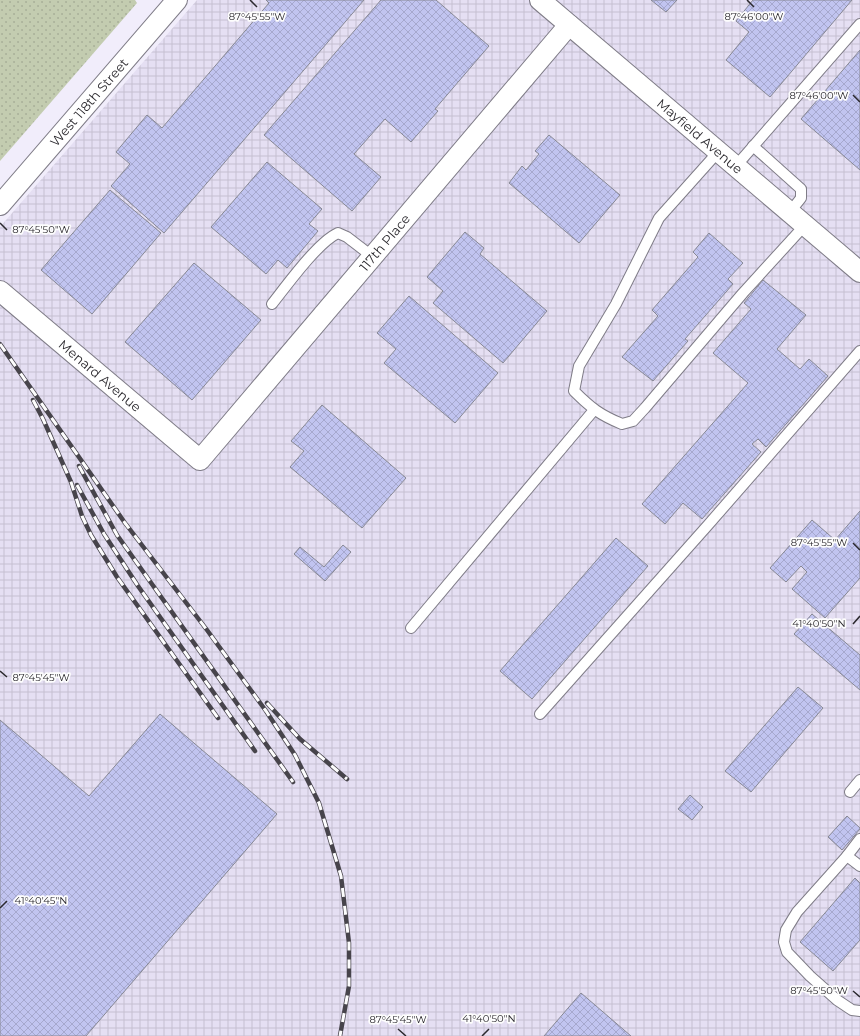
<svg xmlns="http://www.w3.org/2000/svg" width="860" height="1036" font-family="Montserrat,sans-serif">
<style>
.industrial{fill:url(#industrial-grid)}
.grass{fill:url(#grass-dots)}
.building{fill:url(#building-cross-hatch);stroke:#878894}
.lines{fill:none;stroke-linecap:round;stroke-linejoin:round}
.service-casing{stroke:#7f7c87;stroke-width:12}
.minor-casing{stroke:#7f7c87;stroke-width:22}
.service{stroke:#fff;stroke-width:10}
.minor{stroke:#fff;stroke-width:20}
.rail-casing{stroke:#47444b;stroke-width:4.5}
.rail{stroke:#fdfdfd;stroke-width:3;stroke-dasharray:9;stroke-linecap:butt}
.ticks{fill:none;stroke:#2b292e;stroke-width:1.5}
.labels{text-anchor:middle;stroke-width:3.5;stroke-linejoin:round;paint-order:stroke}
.street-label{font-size:13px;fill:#2b292e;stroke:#fdfdfd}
.ticks-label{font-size:10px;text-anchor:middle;fill:#2b292e;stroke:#fdfdfd;stroke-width:3.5;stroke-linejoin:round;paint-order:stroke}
</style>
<defs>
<pattern id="industrial-grid" width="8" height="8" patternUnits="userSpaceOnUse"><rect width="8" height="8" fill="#e5dff3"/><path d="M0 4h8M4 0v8" fill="none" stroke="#c5bfd1"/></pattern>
<pattern id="grass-dots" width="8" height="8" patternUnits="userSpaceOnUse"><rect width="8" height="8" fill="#c3ccb0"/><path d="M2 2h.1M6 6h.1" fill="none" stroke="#a8af98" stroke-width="1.8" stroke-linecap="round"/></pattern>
<pattern id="building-cross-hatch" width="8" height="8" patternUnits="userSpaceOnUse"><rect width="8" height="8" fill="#c1c4f0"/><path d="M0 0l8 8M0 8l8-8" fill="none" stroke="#a6a8ce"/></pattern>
</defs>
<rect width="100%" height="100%" fill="#f1edfb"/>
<polygon class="industrial" points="197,0 860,0 860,1036 0,1036 0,227"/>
<polygon class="grass" points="0,0 135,0 137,3 0,161"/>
<g class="building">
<polygon points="266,0 364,0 164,233 111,186 130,164 116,152 147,115 162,128 269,3"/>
<polygon points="381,0 436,0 489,46 435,109 438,111 411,142 385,119 354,154 381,177 352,211 264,135"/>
<polygon points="651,0 677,0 666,12"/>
<polygon points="753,0 852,0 770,97 726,60 749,32 736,21"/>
<polygon points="860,50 860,170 801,119"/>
<polygon points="549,135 620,195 579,243 509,183 522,166 526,170 539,154 535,151"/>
<polygon points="267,162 322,209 309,224 318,231 287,268 278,260 266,274 211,227"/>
<polygon points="110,190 161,233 92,314 41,270"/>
<polygon points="465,232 484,248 480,254 547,311 503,363 433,303 443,291 427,277"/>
<polygon points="709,233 743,263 728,279 733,284 685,339 688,341 653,381 622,357 658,316 652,310 698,257 693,252"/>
<polygon points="194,263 261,320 192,400 125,342"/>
<polygon points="763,280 806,315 777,349 800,369 809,359 828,376 766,447 758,439 752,444 761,452 702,519 683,503 665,524 642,504 748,383 713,353 751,309 744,303"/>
<polygon points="409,296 498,373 455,423 384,363 396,349 377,333"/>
<polygon points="322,405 406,478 362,528 290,467 304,451 291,441"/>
<polygon points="860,511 860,578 825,618 792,589 807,572 801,566 786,582 770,568 812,520 835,540"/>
<polygon points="616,538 648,566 532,699 500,671"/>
<polygon points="343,545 351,552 325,581 294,554 300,547 324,567"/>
<polygon points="812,614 860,655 860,690 794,634"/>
<polygon points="798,687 823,708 751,792 725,771"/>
<polygon points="160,714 277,814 86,1036 0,1036 0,720 89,796"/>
<polygon points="690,795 703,807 692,820 678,809"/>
<polygon points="847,816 860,828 860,829 842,850 828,837"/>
<polygon points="855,878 860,883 860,940 833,971 800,942"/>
<polygon points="581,993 631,1036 544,1036"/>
</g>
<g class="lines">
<defs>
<g id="service">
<polyline points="753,146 801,189 801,198 790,212"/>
<path d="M718,152L659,218L616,304L579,366L574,391C591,408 600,415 622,424L633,421L645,408L743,293L805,225"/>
<polyline points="736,166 860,24"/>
<path d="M272,304C287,285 318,242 338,233L347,237L373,257"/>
<polyline points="411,628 594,410"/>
<polyline points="540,714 708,525 860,351"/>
<polyline points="850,792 860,780"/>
<polyline points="860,839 847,856 860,866"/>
<polyline points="847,856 797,912 786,930 784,942 787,952 810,976 837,1000 852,1010 860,1011"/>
</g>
<g id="minor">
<path id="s1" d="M540,0L860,272"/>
<path id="s2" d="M0,205L177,0"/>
<path id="s3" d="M0,291L200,460L569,25"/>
</g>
</defs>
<use href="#service" class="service-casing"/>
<use href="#minor" class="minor-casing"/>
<use href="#service" class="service"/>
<use href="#minor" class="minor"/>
<defs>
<g id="rail">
<polyline points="0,344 125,523 207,630 266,711 295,755 319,803 341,876 349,943 349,986 340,1036"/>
<polyline points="33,400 43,419 71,482 82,516 91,535 117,577 218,718"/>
<polyline points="79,466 117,535 293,782"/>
<polyline points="77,485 104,534 138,586 255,751"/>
<polyline points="267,703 300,739 347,779"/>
</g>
</defs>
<use href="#rail" class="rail-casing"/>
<use href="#rail" class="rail"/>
</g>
<path class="ticks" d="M250,0L257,7M747,0L754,7M853,95L860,102M0,223L7,230M853,543L860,550M853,624L860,616M0,671L7,677M0,908L7,901M853,991L860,997M398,1029L406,1036M482,1036L489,1029"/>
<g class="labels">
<g class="street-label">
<text dy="5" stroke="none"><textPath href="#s2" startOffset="136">West 118th Street</textPath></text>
<text dy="5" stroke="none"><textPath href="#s1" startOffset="210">Mayfield Avenue</textPath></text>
<text dy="5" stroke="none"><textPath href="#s3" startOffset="547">117th Place</textPath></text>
<text dy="5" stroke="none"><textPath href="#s3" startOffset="131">Menard Avenue</textPath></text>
</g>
</g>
<g class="ticks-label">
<text x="257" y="20">87°45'55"W</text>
<text x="754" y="20">87°46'00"W</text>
<text x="819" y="99">87°46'00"W</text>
<text x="41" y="233">87°45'50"W</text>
<text x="819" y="546">87°45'55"W</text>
<text x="819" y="627">41°40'50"N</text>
<text x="41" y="681">87°45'45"W</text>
<text x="41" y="904">41°40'45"N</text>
<text x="819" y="994">87°45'50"W</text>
<text x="489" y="1022">41°40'50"N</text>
<text x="398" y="1023">87°45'45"W</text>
</g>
</svg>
